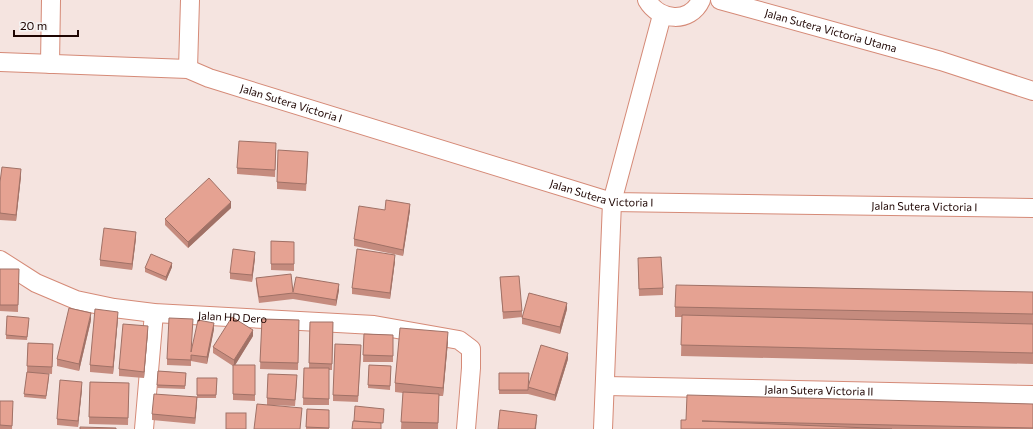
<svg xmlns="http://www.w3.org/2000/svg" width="1033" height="429" font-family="Commissioner,sans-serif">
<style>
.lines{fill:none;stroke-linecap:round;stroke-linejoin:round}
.street-casing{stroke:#d58a77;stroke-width:20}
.street{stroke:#fff;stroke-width:18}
.wall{fill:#c58b7e}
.shaded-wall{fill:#a07166}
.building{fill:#e5a292;stroke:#a07166}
.labels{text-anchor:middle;stroke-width:3;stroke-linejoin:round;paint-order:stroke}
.street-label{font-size:11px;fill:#1e0502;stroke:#f5f5f5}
</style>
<rect width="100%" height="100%" fill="#f5e4e0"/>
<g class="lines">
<defs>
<g id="street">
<path d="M647,0C659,21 690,24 701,0"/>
<path id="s1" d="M720,0L941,61L1033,91"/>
<path id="s2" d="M0,62L188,69L209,78L612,202L1033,208"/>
<polyline points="50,64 51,0"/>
<polyline points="188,69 190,0"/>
<path id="s3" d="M0,260L36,283L76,300L114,308L154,313L374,325L459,340L471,349V368L466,429"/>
<path id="s4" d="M606,386L1033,395"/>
<polyline points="144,429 154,313"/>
<polyline points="603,429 612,202 662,15"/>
</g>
</defs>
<use href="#street" class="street-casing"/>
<use href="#street" class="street"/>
</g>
<g class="wall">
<polygon points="276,149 275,177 237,174 237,168"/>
<polygon points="308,158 306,191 277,189 277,182"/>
<polygon points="21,176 16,221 0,220 0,182"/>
<polygon points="231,208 188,248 165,225 165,219"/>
<polygon points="385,210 410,210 403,256 354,246 354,239"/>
<polygon points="136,238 132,270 100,266 100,260"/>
<polygon points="271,241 294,242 294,271 271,270"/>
<polygon points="255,258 252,282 230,279 230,273"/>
<polygon points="395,261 390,299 352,294 352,288"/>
<polygon points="638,264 663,288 663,295 639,296"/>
<polygon points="172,267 166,281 145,272 145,268"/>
<polygon points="0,269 19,269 18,312 0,311"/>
<polygon points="500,277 522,311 522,317 503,319"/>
<polygon points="256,278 293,292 339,290 336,306 293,299 259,303 256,284"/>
<polygon points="1033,292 1033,364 681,356 682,317 675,317 675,307"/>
<polygon points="567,309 560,334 522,324 522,318"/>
<polygon points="7,316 29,321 27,340 6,339"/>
<polygon points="118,318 113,374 90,372 90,365"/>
<polygon points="262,319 299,320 298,370 260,369"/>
<polygon points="91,320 79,371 57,366 57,359"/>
<polygon points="310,322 333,322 332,370 329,370 329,405 303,405 304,368 309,368"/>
<polygon points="214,329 207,364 191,361 191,366 167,365 167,359 192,350"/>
<polygon points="148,332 144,378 119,376 119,369"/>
<polygon points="364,334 393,335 393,362 363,362"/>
<polygon points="253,336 235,365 255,365 255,401 233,400 233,366 213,353 213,347"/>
<polygon points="448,341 443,396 439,396 438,429 401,429 403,393 395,392 395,383"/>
<polygon points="28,343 53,344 52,374 36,373 49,378 46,399 24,397 27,372"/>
<polygon points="361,351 358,402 333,401 333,395"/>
<polygon points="568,359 555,401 528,394 499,394 499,373 529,387"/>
<polygon points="369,365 391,366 390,390 368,388"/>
<polygon points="158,371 186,373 185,389 157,388"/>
<polygon points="197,378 217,378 216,398 197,398 195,424 152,420 152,414 197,397"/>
<polygon points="90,382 129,383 128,425 89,424"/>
<polygon points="297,382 295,406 267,405 267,398"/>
<polygon points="82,389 78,427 57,425 57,419"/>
<polygon points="0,401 13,408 12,429 0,429"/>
<polygon points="1033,404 1033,429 681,429 686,420"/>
<polygon points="307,409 329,410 329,429 306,429"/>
</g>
<g class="shaded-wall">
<polygon points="21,169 21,176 16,221 16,215"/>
<polygon points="231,202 231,208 188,248 188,242"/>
<polygon points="410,204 410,210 403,256 403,250"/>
<polygon points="136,232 136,238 132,270 132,264"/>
<polygon points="255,252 255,258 252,282 252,275"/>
<polygon points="395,255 395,261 390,299 390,293"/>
<polygon points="172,263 172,267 166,281 166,277"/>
<polygon points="339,284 339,290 336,306 336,300"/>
<polygon points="567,303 567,309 560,334 560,327"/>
<polygon points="118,312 118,318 113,374 113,367"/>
<polygon points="91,313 91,320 79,371 79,364"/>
<polygon points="214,323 214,329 207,364 207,357"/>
<polygon points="148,326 148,332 144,378 144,372"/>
<polygon points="253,330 253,336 234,367 234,360"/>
<polygon points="448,332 448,341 443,396 443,388"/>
<polygon points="568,353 568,359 555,401 555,395"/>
<polygon points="82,382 82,389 78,427 78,421"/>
<polygon points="197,397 197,404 195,424 195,418"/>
<polygon points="537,415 536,429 535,429"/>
</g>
<g class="building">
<polygon points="239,141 276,143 275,170 237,168"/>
<polygon points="278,150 308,152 306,184 277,182"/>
<polygon points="2,167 21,169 16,215 0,213 0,182"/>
<polygon points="209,178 231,202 188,242 165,219"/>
<polygon points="386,200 410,204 403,250 354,239 359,206 385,210"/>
<polygon points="104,228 136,232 132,264 100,260"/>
<polygon points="271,241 294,242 294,264 271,264"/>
<polygon points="233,249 255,252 252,275 230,273"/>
<polygon points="357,249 395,255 390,293 352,288"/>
<polygon points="151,254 172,263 166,277 145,268"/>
<polygon points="661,257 663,288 639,289 638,258"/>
<polygon points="0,269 19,269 18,305 0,305"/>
<polygon points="291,274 293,292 296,277 339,284 336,300 293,293 259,297 256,278"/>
<polygon points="519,276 522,311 503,312 500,277"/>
<polygon points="676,285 1033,292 1033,314 675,307"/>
<polygon points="529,293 567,303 560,327 522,318"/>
<polygon points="69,308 91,313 79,364 57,359"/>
<polygon points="95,309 118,312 113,367 90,365"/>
<polygon points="682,315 1033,324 1033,353 681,345"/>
<polygon points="7,316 29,318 27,337 6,335"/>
<polygon points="232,317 253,330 234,360 213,347"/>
<polygon points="169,318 193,319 191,352 198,320 214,323 207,357 191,355 191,360 167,359"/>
<polygon points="262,319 299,320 298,363 260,362"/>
<polygon points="310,322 333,322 332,364 309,363"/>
<polygon points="123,324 148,326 144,372 119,369"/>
<polygon points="400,328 448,332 443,388 395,383"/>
<polygon points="364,334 393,335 393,356 363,355"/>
<polygon points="28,343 53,344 52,367 27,366"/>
<polygon points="335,344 361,345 358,396 333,395"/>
<polygon points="541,345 568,353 555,395 528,387"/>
<polygon points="233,365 255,365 255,395 233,394"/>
<polygon points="369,365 391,366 390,386 368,385"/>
<polygon points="304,368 329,368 329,399 303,398"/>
<polygon points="158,371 186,373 185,386 157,385"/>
<polygon points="27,372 49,374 46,396 24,394"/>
<polygon points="499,373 529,373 528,390 499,390"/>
<polygon points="268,374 297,375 295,400 267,398"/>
<polygon points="197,378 217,378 216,395 197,395"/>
<polygon points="60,380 82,382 78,421 57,419"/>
<polygon points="90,382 129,383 128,418 89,417"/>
<polygon points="403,392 439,394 438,423 401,422"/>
<polygon points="154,394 197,397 195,418 152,414"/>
<polygon points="687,395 1033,404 1033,428 702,421 892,429 681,429 681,420 686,420"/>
<polygon points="0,401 13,401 12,426 0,425"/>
<polygon points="257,404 302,408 300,429 254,429"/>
<polygon points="355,406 384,409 383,423 354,421"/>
<polygon points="307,409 329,410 329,428 306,427"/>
<polygon points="500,410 537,415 535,429 498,429"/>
<rect x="226" y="413" width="20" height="16"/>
<polygon points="353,421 381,423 381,429 352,429"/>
<polygon points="80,427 116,428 116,429 80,429"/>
</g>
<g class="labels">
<g class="street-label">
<text dy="4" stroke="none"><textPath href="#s1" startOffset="115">Jalan Sutera Victoria Utama</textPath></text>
<text dy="4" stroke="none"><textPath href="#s2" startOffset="297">Jalan Sutera Victoria I</textPath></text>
<text dy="4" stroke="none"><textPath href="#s2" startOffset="621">Jalan Sutera Victoria I</textPath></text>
<text dy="4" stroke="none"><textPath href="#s2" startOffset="945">Jalan Sutera Victoria I</textPath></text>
<text dy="4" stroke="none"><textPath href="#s3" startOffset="244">Jalan HD Dero</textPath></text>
<text dy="4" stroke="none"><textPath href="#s4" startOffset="213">Jalan Sutera Victoria II</textPath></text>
</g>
</g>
<path d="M14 30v6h64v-6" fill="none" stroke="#1e0502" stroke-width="2"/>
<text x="20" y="30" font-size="12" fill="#1e0502" stroke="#f5f5f5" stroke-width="3" paint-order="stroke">20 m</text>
</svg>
